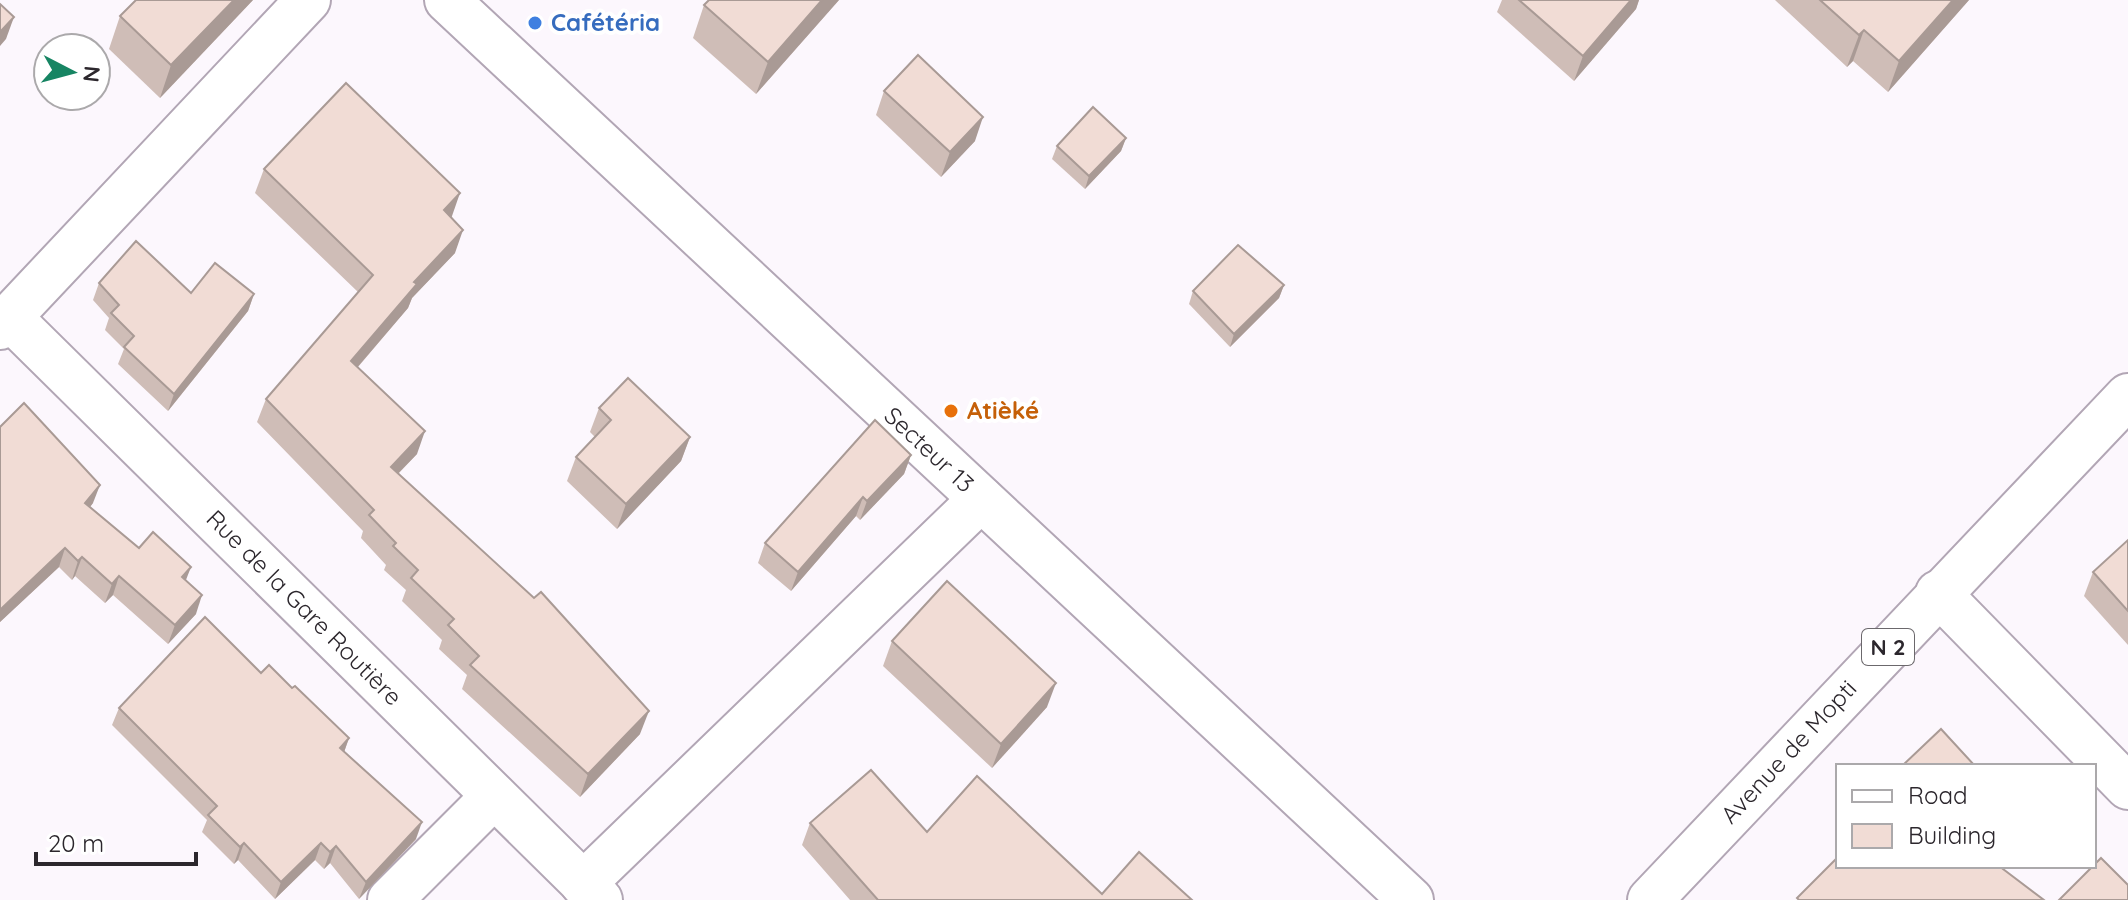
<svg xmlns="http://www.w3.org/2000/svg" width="2128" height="900" font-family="Quicksand,sans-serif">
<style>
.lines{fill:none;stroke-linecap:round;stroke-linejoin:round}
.minor-casing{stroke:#b2a6b5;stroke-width:48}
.primary-casing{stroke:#b2a6b5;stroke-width:48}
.minor{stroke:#fff;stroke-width:44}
.primary{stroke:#fff;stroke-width:44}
.wall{fill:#cfbdb7}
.shaded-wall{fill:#a99a95}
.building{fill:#f1dcd5;stroke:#a99a95;stroke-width:2}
.shop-dot{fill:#3f7fe0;stroke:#fff;stroke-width:3}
.food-dot{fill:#e8710a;stroke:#fff;stroke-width:3}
.labels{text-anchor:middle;stroke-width:8;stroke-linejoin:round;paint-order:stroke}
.shield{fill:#fff;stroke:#6b686c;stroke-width:2}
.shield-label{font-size:22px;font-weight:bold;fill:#2c272d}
.shop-label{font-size:24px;font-weight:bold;fill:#366cbe;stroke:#fff;text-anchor:start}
.food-label{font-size:24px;font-weight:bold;fill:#c56008;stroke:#fff;text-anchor:start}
.street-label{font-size:24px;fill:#2c272d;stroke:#fff}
</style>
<rect width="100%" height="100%" fill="#fcf7fd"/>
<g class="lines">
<defs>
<g id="minor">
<polyline points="447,0 1411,900"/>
<polyline points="9,317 600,900"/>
<polyline points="0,327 308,0"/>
<polyline points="1938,593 2128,787"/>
<polyline points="583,884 981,499"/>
<polyline points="390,900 494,796"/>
</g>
<polyline id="primary" points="1650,900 2128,396"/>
</defs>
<use href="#minor" class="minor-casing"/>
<use href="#primary" class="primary-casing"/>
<use href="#minor" class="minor"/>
<use href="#primary" class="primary"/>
</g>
<g class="wall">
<polygon points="253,0 160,98 109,49 120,16"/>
<polygon points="709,0 839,0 756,94 693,38 704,5"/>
<polygon points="1502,0 1639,0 1636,9 1574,81 1497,12"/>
<polygon points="1775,0 1969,0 1888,92 1853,61 1847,67"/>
<polygon points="884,91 975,141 941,177 876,115"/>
<polygon points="1126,138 1121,151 1085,189 1052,159 1057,146"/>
<polygon points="264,169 452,216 455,253 412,298 408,308 358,367 417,454 398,474 640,734 580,797 462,689 467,675 439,649 442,640 402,601 406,590 384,570 386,565 361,538 363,531 257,422 266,399 358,292 255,193"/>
<polygon points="99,283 191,293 254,294 248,311 168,411 118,364 124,349 105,330 109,318 93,300"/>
<polygon points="1284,285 1279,298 1230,347 1189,304 1193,291"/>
<polygon points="599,408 690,437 681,461 617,529 567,481 576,457 595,437 590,432"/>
<polygon points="0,427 93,503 90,507 139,548 186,580 196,614 168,644 113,595 105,603 75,576 72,580 59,567 0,622"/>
<polygon points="911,455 904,474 860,520 856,516 791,591 758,563 765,543"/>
<polygon points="2128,540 2128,645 2084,596 2093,572"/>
<polygon points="892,641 1047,707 992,768 883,666"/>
<polygon points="261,673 292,688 349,738 344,752 416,839 359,899 330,863 324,869 315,860 275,899 238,860 234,864 202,832 207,820 112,725 119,708"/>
<polygon points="810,823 927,832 1102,894 1192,900 850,900 802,845"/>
</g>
<g class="shaded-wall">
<polygon points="234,0 253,0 160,98 171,65"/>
<polygon points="822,0 839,0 756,94 768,62"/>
<polygon points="1631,0 1639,0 1636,9 1574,81 1583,56"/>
<polygon points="1953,0 1969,0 1888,92 1899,61"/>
<polygon points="14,17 6,39 0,46 0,32"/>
<polygon points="1864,30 1853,61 1847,67 1859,35"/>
<polygon points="983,117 975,141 941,177 950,152"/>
<polygon points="1126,138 1121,151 1085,189 1089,176"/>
<polygon points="460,193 452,216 436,234 444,210"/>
<polygon points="463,230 455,253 412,298 408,308 343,384 351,361 414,282"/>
<polygon points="1284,285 1279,298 1230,347 1234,334"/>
<polygon points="254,294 248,311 168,411 174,394"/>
<polygon points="425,431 417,454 382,490 391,467"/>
<polygon points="690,437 681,461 617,529 626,504"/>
<polygon points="911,455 904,474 860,520 867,501"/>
<polygon points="100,485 93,503 78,522 85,503"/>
<polygon points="863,497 856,516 791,591 798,572"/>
<polygon points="65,548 59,567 0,622 0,610"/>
<polygon points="82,557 75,576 72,580 78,561"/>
<polygon points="191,567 184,585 182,577"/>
<polygon points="119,576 113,595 105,603 112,584"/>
<polygon points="202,595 196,614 168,644 175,625"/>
<polygon points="1056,683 1047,707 992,768 1001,744"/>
<polygon points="649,711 640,734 580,797 588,774"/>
<polygon points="349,738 343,755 340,748"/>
<polygon points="422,822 416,839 359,899 366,882"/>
<polygon points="244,843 238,860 234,864 240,847"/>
<polygon points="321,843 315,860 275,899 281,882"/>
<polygon points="336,846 330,863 324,869 330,852"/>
</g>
<g class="building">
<polygon points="136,0 234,0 171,65 120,16"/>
<polygon points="709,0 822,0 768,62 704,5"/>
<polygon points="1519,0 1631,0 1583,56"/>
<polygon points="1820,0 1953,0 1899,61 1864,30 1859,35"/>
<polygon points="0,4 14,17 0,32"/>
<polygon points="918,55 983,117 950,152 884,91"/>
<polygon points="346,83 460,193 444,210 463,230 414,282 417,284 351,361 425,431 391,467 534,598 541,592 649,711 588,774 470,665 479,656 448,625 454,619 411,578 418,570 393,546 396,543 369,515 374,510 266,399 373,275 264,169"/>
<polygon points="1093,107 1126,138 1089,176 1057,146"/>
<polygon points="136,241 191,293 215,263 254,294 174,394 124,347 134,336 111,313 119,305 99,283"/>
<polygon points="1238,245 1284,285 1234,334 1193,291"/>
<polygon points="628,378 690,437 626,504 576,457 611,420 599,408"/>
<polygon points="24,403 100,485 85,503 139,548 153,532 191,567 182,577 202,595 175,625 119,576 112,584 82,557 78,561 65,548 0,610 0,427"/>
<polygon points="875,420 911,455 867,501 863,497 798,572 765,543"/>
<polygon points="2128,540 2128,611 2093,572"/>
<polygon points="947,581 1056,683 1001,744 892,641"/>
<polygon points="205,617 261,673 269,665 292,688 295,686 349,738 340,748 422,822 366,882 336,846 330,852 321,843 281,882 244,843 240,847 208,815 217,806 119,708"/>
<polygon points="1941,729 1975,766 1902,766"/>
<polygon points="871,770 927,832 977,776 1102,894 1139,852 1192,900 878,900 810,823"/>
<polygon points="1838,857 1838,866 1999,866 2044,900 1799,900 1797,898"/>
<polygon points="2101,858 2128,885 2128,900 2059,900"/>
</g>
<circle class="shop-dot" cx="535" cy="23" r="8"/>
<circle class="food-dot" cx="951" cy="411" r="8"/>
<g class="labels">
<rect class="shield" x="1862" y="629" width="52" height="36" rx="6"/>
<g class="shield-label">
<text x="1888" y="655">N 2</text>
</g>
<g class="shop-label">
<text x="551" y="31">Cafétéria</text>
</g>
<g class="food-label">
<text x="967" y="419">Atièké</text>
</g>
<g class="street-label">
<text transform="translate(929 450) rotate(43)" y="8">Secteur 13</text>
<text transform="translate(304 608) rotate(45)" y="8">Rue de la Gare Routière</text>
<text transform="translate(1789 752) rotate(-47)" y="8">Avenue de Mopti</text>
</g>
</g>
<rect x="1836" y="764" width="260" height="104" fill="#ffffff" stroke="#aba9ab" stroke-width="2"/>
<rect x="1852" y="790" width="40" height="12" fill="#ffffff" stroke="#aba9ab" stroke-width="2"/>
<text x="1908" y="804" font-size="24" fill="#2c272d">Road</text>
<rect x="1852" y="824" width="40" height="24" fill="#f1dcd5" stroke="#aba9ab" stroke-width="2"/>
<text x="1908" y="844" font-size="24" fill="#2c272d">Building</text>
<g transform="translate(72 72) rotate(96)"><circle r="38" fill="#ffffff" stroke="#aba9ab" stroke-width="2"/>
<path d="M0-6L14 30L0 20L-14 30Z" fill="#178563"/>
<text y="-12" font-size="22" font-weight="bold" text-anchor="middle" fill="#2c272d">N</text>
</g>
<path d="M36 852v12h160v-12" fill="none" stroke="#2c272d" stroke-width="4"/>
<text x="48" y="852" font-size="24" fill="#2c272d" stroke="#ffffff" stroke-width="6" paint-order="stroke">20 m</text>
</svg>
